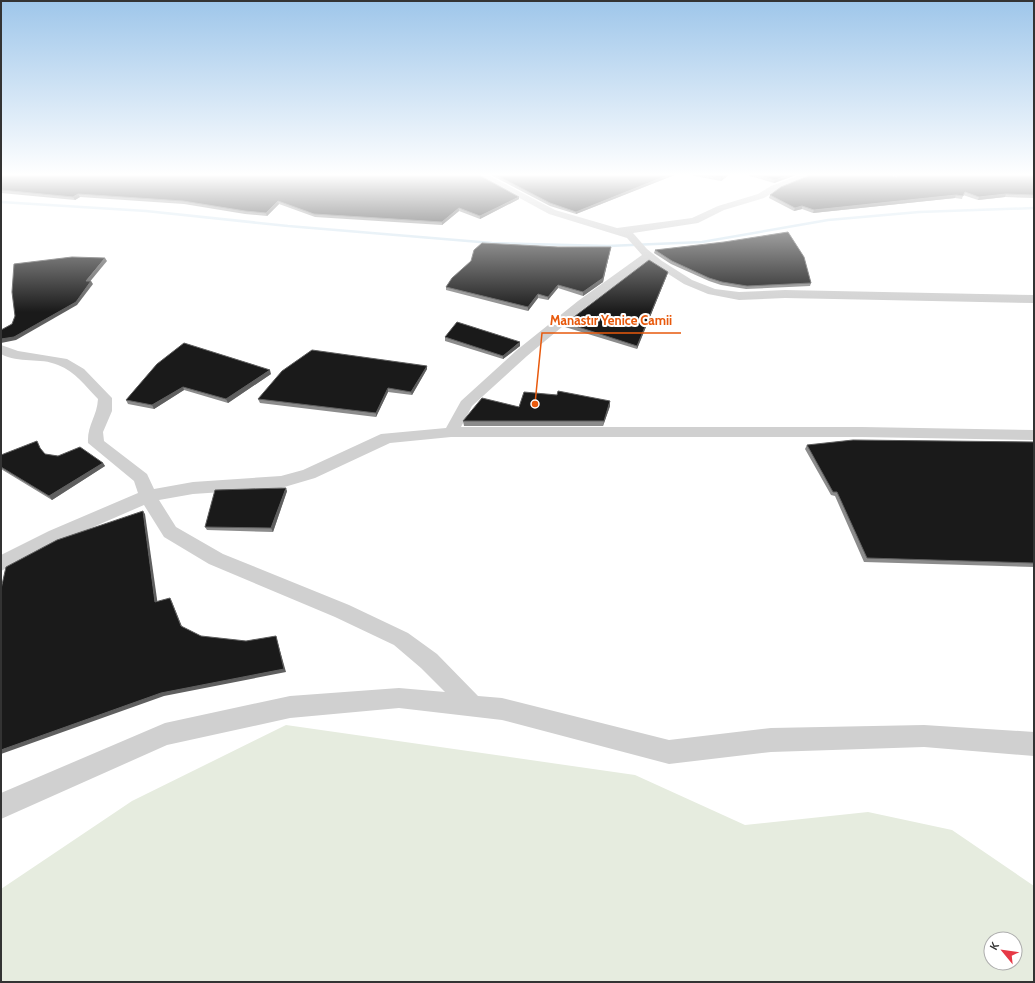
<svg xmlns="http://www.w3.org/2000/svg" width="1035" height="983" font-family="Cabin,sans-serif">
<style>
.green{fill:#e6ecdf;fill-rule:evenodd}
.lines{fill:none;stroke-linecap:round;stroke-linejoin:round}
.stream{stroke:#cfe2ee;stroke-width:2.5}
.minor{fill:#d0d0d0;fill-rule:evenodd}
.wall{fill:#8c8c8c}
.shaded-wall{fill:#5f5f5f}
.building{fill:#1a1a1a;stroke:#5f5f5f}
.leader{fill:none;stroke:#e8590c;stroke-width:1.5}
.callout-dot{fill:#e8590c;stroke:#fff;stroke-width:1.5}
.callout-label{font-size:13px;text-anchor:middle;font-weight:bold;fill:#e8590c;stroke:#fff;stroke-width:4;stroke-linejoin:round;paint-order:stroke}
</style>
<rect width="100%" height="100%" fill="#fff"/>
<path class="green" d="M286,725L635,775L745,825L868,812L952,830L1034,886V982H1V889L132,801ZM991,939H1015V963H991Z"/>
<g class="lines">
<polyline class="stream" points="1,202 146,211 288,226 492,243 608,246 702,242 828,220 919,212 1034,208"/>
<path class="minor" d="M475,174H486L555,210L617,228L692,218L718,206L758,194L771,186L803,174H815L777,190L764,198L724,210L698,223L633,233L647,249L662,261L692,280L715,289L739,292L785,290L1034,295V303L785,298L739,300L708,294L684,284L648,261L586,307L527,356L472,406L461,427H862L1034,430V440L862,437H451L390,443L315,478L281,488L193,494L159,500L176,527L223,554L349,605L408,633L437,654L478,696L502,698L669,740L771,728L924,725L1034,732V756L924,747L771,752L669,764L502,720L399,708L290,718L167,745L1,819V793L165,723L290,696L399,688L445,692L421,668L394,645L335,617L209,564L164,537L144,505L61,541L1,571V555L49,531L138,493L134,481L88,443C87,425 97,417 98,399C86,387 75,371 58,365C40,357 19,364 1,354V345L18,351L67,359L84,369L112,398V411L103,432L104,441L147,474L154,489L193,482L281,476L303,470L381,434L446,428L461,401L517,350L578,301L642,255L627,238L549,214Z"/>
</g>
<g class="wall">
<polygon points="1,174 519,199 480,219 459,211 442,225 315,217 279,204 267,216 245,214 184,204 80,197 75,200 1,193"/>
<polygon points="489,174 677,174 576,214 550,206"/>
<polygon points="684,174 730,174 721,181"/>
<polygon points="743,174 799,174 774,183"/>
<polygon points="894,174 1034,174 1034,198 1005,197 978,200 963,195 962,199 955,198 813,213 802,209 794,211 769,198 770,195 894,176"/>
<polygon points="558,247 611,247 603,282 583,296 558,288 548,300 538,298 528,311 446,290 446,287"/>
<polygon points="655,250 811,283 810,286 746,289 721,285 709,281 671,264 654,253"/>
<polygon points="668,272 667,275 637,349 565,327 566,323"/>
<polygon points="445,337 520,346 503,359 445,341"/>
<polygon points="157,364 271,374 228,403 184,390 154,409 128,404 126,400"/>
<polygon points="427,366 427,369 412,395 388,392 376,417 260,403 258,399"/>
<polygon points="610,406 603,426 464,426 463,421 519,407"/>
<polygon points="1034,442 1034,567 864,562 835,496 831,495 805,449 807,445"/>
<polygon points="39,445 41,450 45,454 103,463 105,466 52,500 1,469 1,455"/>
<polygon points="287,491 273,532 207,530 205,527"/>
</g>
<g class="shaded-wall">
<polygon points="671,174 677,174 576,214 576,212"/>
<polygon points="727,174 730,174 721,181 722,178"/>
<polygon points="792,174 799,174 774,183 775,180"/>
<polygon points="78,194 80,197 75,200 73,197"/>
<polygon points="1006,194 1005,197 978,200 979,197"/>
<polygon points="956,195 955,198 813,213 814,210"/>
<polygon points="519,197 519,199 480,219 480,216"/>
<polygon points="278,201 279,204 267,216 266,213"/>
<polygon points="802,206 802,209 794,211 795,208"/>
<polygon points="459,208 459,211 442,225 442,222"/>
<polygon points="611,247 603,282 583,296 583,292"/>
<polygon points="105,258 107,261 88,284 86,281"/>
<polygon points="668,272 667,275 637,349 637,346"/>
<polygon points="91,281 93,284 77,305 16,340 1,343 1,339"/>
<polygon points="558,285 558,288 548,300 548,297"/>
<polygon points="538,294 538,298 528,311 528,307"/>
<polygon points="520,342 520,346 503,359 503,356"/>
<polygon points="427,366 427,369 412,395 411,392"/>
<polygon points="270,370 271,374 228,403 226,399"/>
<polygon points="183,387 184,390 154,409 152,405"/>
<polygon points="388,388 388,392 376,417 376,413"/>
<polygon points="610,401 610,406 603,426 604,421"/>
<polygon points="103,463 105,466 52,500 49,496"/>
<polygon points="286,488 287,491 273,532 271,528"/>
<polygon points="143,511 145,514 158,606 155,602"/>
<polygon points="170,598 172,602 183,629 181,626"/>
<polygon points="276,636 277,640 286,672 164,696 1,754 1,750"/>
</g>
<g class="building">
<polygon points="1,174 477,174 519,197 480,216 459,208 442,222 314,214 278,201 266,213 245,211 183,201 78,194 73,197 1,190"/>
<polygon points="494,174 671,174 576,212 550,203"/>
<polygon points="699,174 727,174 722,178"/>
<polygon points="753,174 792,174 775,180"/>
<polygon points="813,174 885,174 897,177 896,174 1034,174 1034,195 1006,194 979,197 965,192 963,196 956,195 814,210 802,206 795,208 770,195 781,187"/>
<polygon points="788,232 804,257 811,283 747,286 722,282 709,278 672,261 655,250 724,242"/>
<polygon points="482,243 558,247 611,247 603,278 583,292 558,285 548,297 538,294 528,307 446,287 452,278 471,261 474,250"/>
<polygon points="72,257 105,258 86,281 91,281 76,302 14,337 1,339 1,330 12,324 15,316 12,292 14,264"/>
<polygon points="649,260 668,272 637,346 566,323"/>
<polygon points="457,322 520,342 503,356 445,337"/>
<polygon points="184,343 270,370 226,399 183,387 152,405 126,400 157,364"/>
<polygon points="312,350 427,366 411,392 388,388 376,413 258,399 282,371"/>
<polygon points="558,391 610,401 604,421 463,421 482,398 519,407 524,392 557,395"/>
<polygon points="853,440 1034,442 1034,563 867,558 837,492 833,492 807,445"/>
<polygon points="37,441 40,448 45,454 58,456 80,447 103,463 49,496 1,467 1,455"/>
<polygon points="286,488 271,528 205,527 215,490"/>
<polygon points="143,511 155,602 170,598 181,626 201,636 246,641 276,636 284,669 161,693 1,750 1,589 6,567 57,540"/>
</g>
<linearGradient id="sky" x2="0" y2="1"><stop stop-color="#9ec6ea"/><stop offset="0.56" stop-color="#fff"/><stop offset="1" stop-color="#fff" stop-opacity="0"/></linearGradient>
<rect width="1035" height="312" fill="url(#sky)"/>
<path class="leader" d="M535 404L542 333H681"/>
<circle class="callout-dot" cx="535" cy="404" r="4"/>
<g class="callout-label">
<text x="611" y="325">Manastır Yenice Camii</text>
</g>
<rect width="1035" height="983" fill="none" stroke="#333333" stroke-width="4"/>
<g transform="translate(1003 951) rotate(299)"><circle r="19" fill="#ffffff" stroke="#adadad"/>
<path d="M0-3L7 15L0 10L-7 15Z" fill="#e63946"/>
<text y="-6" font-size="11" font-weight="bold" text-anchor="middle" fill="#333333">K</text>
</g>
</svg>
